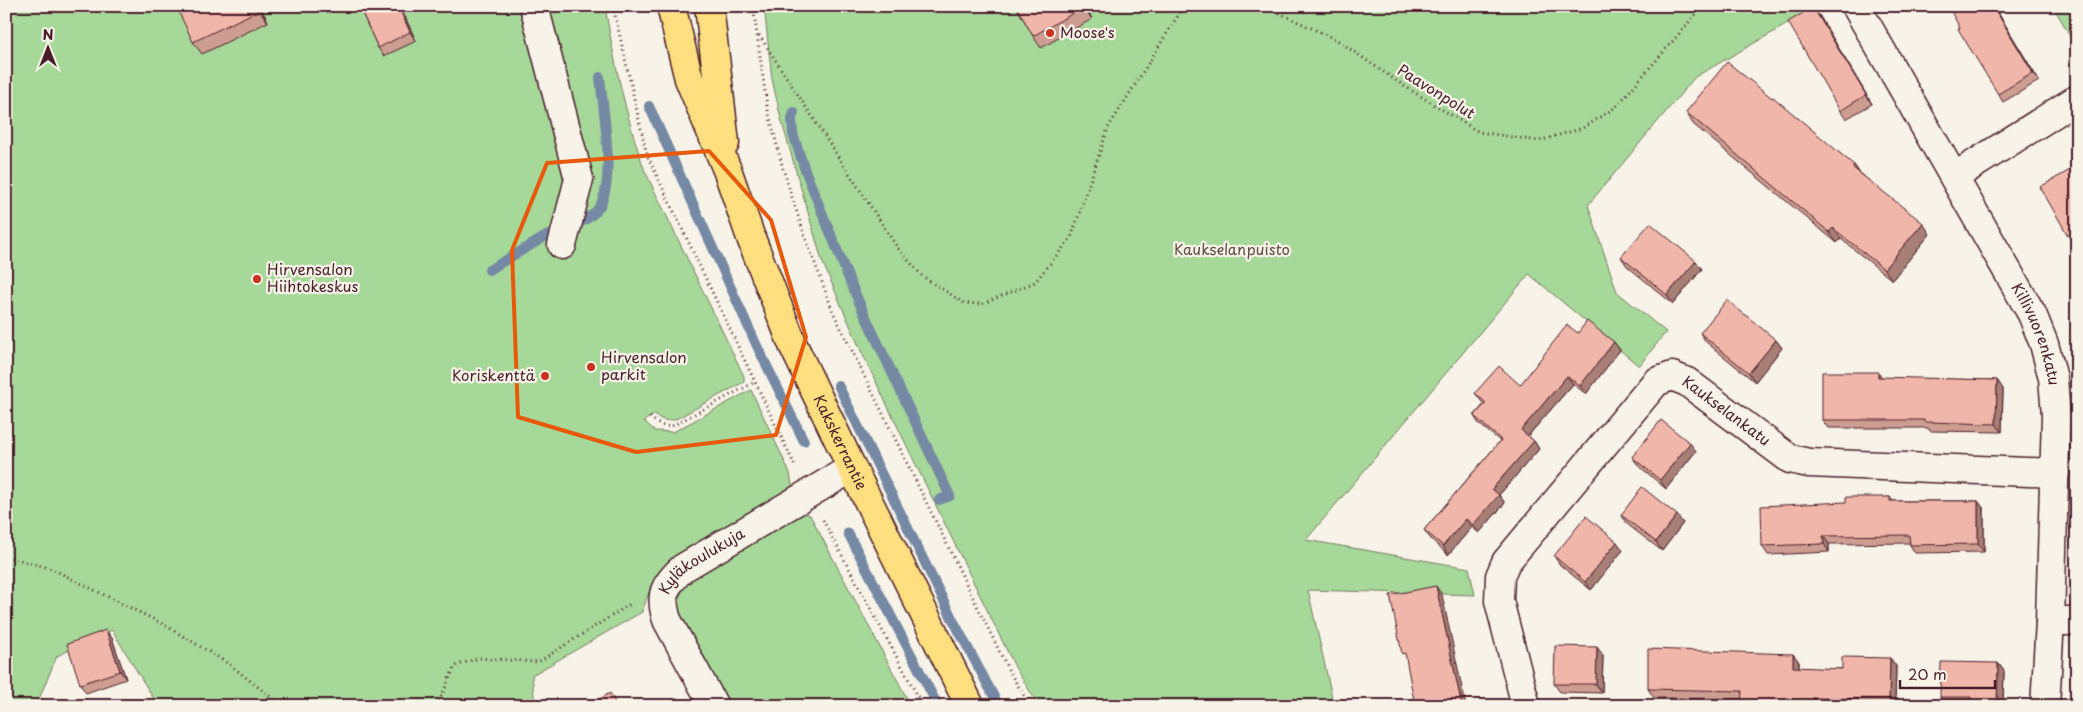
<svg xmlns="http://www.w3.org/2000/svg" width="2083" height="712" font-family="'Playpen Sans',sans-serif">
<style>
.green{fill:#a6d899;stroke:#787c62}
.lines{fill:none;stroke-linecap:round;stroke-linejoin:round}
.stream{stroke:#7689a4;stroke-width:10}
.minor-casing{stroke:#4a1f2b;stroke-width:31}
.major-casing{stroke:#4a1f2b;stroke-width:31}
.path{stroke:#4a1f2b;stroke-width:3;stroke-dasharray:1 4;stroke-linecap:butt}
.minor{stroke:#f7f3e8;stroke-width:28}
.major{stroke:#fedf80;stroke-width:28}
.wall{fill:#ce9d91;stroke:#4a1f2b}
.shaded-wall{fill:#a87f76;stroke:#4a1f2b}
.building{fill:#f0b6a9;stroke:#4a1f2b}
.marked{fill:none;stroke:#e8590c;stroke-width:4;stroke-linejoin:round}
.poi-dot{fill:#c8321e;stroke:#f7f3e8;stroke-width:2}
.labels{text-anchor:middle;stroke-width:4.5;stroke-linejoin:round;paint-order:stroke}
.poi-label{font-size:15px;fill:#4a1f2b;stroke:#f7f3e8;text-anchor:start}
.street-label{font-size:15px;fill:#4a1f2b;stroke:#f7f3e8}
.park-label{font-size:15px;fill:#614d46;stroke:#f7f3e8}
</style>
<rect width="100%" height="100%" fill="#f7f3e8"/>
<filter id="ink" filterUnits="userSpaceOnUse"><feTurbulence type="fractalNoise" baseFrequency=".02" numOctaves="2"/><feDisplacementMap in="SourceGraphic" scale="10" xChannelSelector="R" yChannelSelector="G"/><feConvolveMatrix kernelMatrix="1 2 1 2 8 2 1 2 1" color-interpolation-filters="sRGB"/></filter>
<g filter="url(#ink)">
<g class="green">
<path d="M6,6H605C614,62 626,116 644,169L744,376V382L676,419C667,421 661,422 655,414L644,421L655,431L673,432L751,390L790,473L793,491L663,570L652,584L642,612L532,675L535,706H158L112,630L57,656L36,706H6Z"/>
<polygon points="764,6 1819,6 1695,77 1588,205 1617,292 1666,332 1639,366 1529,274 1306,540 1469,568 1475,595 1308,590 1334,706 1039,706 1016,669 917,467 862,353 822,261 781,119 772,79"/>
<polygon points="2053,6 2077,6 2077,48"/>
<path d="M803,513L810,515L911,706H728L681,619C676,601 681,587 694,575Z"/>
</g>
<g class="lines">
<g class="stream">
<polyline points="649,106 757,346 804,441"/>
<polyline points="794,112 792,119 793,134 805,170 846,272 862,309 950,496 939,500"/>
<path d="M578,224C587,219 596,214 601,204C615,175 603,110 600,77"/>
<polyline points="489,270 548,235"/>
<polyline points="838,385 952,618 999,706"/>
<polyline points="848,533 938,706"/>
</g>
<defs>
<g id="minor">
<polyline points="534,6 579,179 562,245"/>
<path id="s1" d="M1856,6L2032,314L2044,344L2053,378L2056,415L2050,621L2045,706"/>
<polyline points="1954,177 2077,99"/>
<polyline points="2050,621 2077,621"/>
<path id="s2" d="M714,706L667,620C659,594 664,586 683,568L852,468"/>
<path id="s3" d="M1526,706L1499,601L1500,576L1506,562L1656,382L1672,376L1687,382L1790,459L1809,463L2055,473"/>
</g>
<g id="major">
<path id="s4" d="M671,6L689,79L728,172L751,238L793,345L852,468L970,706"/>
<polyline points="709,6 725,143"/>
</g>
</defs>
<use href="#minor" class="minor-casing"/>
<use href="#major" class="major-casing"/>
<g class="path">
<polyline points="613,6 647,155 795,466"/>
<polyline points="753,6 767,106 783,169 802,228 833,312 1008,669 1030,706"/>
<polyline points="1240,6 1273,10 1337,40 1404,86 1479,132 1539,141 1583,128 1616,107 1703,6"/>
<polyline points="759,35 897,247 922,276 964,303 982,304 1035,282 1071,238 1108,128 1184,6"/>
<path d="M650,417C657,424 662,427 672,426L755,382"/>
<polyline points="823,520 923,706"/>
<polyline points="6,556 52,569 163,624 229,664 282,706"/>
<polyline points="437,706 455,666 479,658 538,662 632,603"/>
</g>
<use href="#minor" class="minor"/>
<use href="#major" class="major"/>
</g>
<g class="wall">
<polygon points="260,6 268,22 202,54 193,42"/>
<polygon points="359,6 400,6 416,41 384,56 378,48"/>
<polygon points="1016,6 1085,6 1092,19 1041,48 1033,36"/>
<polygon points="1994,6 2039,81 2003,102 1998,94"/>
<polygon points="1819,15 1872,104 1846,119 1840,111"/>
<polygon points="1686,112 1854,165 1859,172 1930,234 1892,280 1841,239 1837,243 1693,124"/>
<polygon points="1621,257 1702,269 1673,304 1627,266"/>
<polygon points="1578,333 1614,342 1620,350 1586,394 1573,384 1528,436 1534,441 1539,449 1499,495 1505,503 1479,533 1472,527 1448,555 1430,538 1424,530 1500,441 1479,424 1474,416 1484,404 1481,401 1475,393 1520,385"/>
<polygon points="1700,333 1776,340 1782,348 1755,382 1706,342"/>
<polygon points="1878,372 1882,378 1997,380 2003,389 2002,432 1930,431 1928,428 1828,428 1822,420"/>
<polygon points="1696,451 1666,489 1638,465 1632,457"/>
<polygon points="1890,497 1893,501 1978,501 1984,509 1984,552 1915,553 1910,545 1909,543 1829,544 1829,552 1768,555 1762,546 1846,502"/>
<polygon points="1621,515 1683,523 1662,551 1627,524"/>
<polygon points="1623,550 1591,590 1560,565 1554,556"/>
<polygon points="112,638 126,679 86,693 80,684"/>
<polygon points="1793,654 1799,662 1799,668 1842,669 1890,658 1896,666 1895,706 1741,706 1741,699 1654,698 1648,689"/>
<polygon points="1603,655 1602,693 1560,692 1554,684"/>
<polygon points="1998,663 2004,671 2003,706 1946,705 1940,697"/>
</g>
<g class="shaded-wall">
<polygon points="258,6 260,6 268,22 259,10"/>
<polygon points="398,6 400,6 416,41 410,32"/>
<polygon points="1084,6 1085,6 1092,19 1084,7"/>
<polygon points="1993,6 1994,6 2039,81 2033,73"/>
<polygon points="1813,7 1819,15 1872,104 1866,95"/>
<polygon points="1854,165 1861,176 1852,167"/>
<polygon points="1923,223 1930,234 1892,280 1884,269"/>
<polygon points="1833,228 1841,239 1837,243 1829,232"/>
<polygon points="1696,261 1702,269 1673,304 1667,295"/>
<polygon points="1776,340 1782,348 1755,382 1749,373"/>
<polygon points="1614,342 1620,350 1586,394 1580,386"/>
<polygon points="1878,372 1884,380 1878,377"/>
<polygon points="1567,376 1573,384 1526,438 1521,430"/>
<polygon points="1997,380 2003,389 2002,432 1996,424"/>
<polygon points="1534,441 1539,449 1499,495 1505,503 1479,533 1473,525 1492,489"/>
<polygon points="1690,443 1696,451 1666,489 1660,480"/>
<polygon points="1978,501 1984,509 1984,552 1978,544"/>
<polygon points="1677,515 1683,523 1662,551 1656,542"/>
<polygon points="1466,519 1472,527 1448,555 1443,546"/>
<polygon points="1823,536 1829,544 1829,552 1824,544"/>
<polygon points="1617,542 1623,550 1591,590 1585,582"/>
<polygon points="1436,586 1442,595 1466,706 1462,706"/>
<polygon points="106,630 112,638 126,679 120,671"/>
<polygon points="1597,647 1603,655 1602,693 1596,684"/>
<polygon points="1793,654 1799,662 1799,676 1793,667"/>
<polygon points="1890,658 1896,666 1895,706 1894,706 1889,699"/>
<polygon points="1998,663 2004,671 2003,706 1998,706 1997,705"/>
<polygon points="1813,698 1818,706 1813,706"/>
</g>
<g class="building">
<polygon points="176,6 258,6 259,10 193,42"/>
<polygon points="359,6 398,6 410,32 378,48"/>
<polygon points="1016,6 1084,6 1084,7 1033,36"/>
<polygon points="1948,6 1993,6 2033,73 1998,94 1958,29 1960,28"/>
<polygon points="1813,7 1866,95 1840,111 1788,22"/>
<polygon points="1727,62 1772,98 1773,97 1854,165 1852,167 1923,223 1884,269 1833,228 1829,232 1686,112"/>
<polygon points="2077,166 2077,251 2040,187"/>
<polygon points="1650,223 1696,261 1667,295 1621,257"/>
<polygon points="1727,300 1776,340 1749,373 1700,333"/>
<polygon points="1587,321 1614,342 1580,386 1567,376 1521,430 1534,441 1492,489 1499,495 1473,525 1466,519 1443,546 1424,530 1501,440 1474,416 1486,403 1475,393 1499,366 1520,385 1567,325 1578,333"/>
<polygon points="1822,372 1878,372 1878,377 1997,380 1996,424 1924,422 1924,420 1822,420"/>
<polygon points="1661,420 1690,443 1660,480 1632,457"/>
<polygon points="1642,487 1677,515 1656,542 1621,515"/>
<polygon points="1846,497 1890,497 1890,501 1978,501 1978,544 1910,545 1909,535 1823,536 1824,544 1762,546 1761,506 1846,502"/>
<polygon points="1586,516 1617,542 1585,582 1554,556"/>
<polygon points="1436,586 1462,706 1415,706 1405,653 1402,654 1390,595"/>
<polygon points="106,630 120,671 80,684 67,644"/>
<polygon points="1555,646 1597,647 1596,684 1554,684"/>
<polygon points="1648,649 1793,654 1793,667 1842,669 1842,657 1890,658 1889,699 1813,698 1813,706 1741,706 1742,691 1648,689"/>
<polygon points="1941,662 1998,663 1997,705 1970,704 1971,697 1940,697"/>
<polygon points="610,693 617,706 587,706"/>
</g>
</g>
<path class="marked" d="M709,151L771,220L806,337L776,435L636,452L518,417L512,250L547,163Z"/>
<g class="poi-dot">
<circle cx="1050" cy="33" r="5"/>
<circle cx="257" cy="279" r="5"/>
<circle cx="591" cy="367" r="5"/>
<circle cx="545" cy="376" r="5"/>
</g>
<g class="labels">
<g class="poi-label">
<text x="1060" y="38">Moose's</text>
<text x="267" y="275">Hirvensalon<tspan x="267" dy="17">Hiihtokeskus</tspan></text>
<text x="601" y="363">Hirvensalon<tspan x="601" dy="17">parkit</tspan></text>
<text x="535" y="381" text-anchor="end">Koriskenttä</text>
</g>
<g class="street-label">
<text transform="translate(1436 92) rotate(32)" y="5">Paavonpolut</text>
<text dy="5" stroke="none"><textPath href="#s1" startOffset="375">Killivuorenkatu</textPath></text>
<text dy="5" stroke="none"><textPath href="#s3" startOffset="465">Kaukselankatu</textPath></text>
<text dy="5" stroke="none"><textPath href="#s4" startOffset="469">Kakskerrantie</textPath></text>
<text dy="5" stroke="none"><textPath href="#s2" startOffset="176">Kyläkoulukuja</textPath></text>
</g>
<g class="park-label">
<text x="1232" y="255">Kaukselanpuisto</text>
</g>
</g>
<rect width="2083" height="712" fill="none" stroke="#f7f3e8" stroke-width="25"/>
<rect x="12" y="12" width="2058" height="687" fill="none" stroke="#4a1f2b" stroke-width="2" filter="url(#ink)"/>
<g transform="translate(48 48)" stroke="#f7f3e8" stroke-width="4" paint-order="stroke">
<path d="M0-4L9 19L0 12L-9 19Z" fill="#4a1f2b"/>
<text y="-8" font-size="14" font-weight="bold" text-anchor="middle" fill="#4a1f2b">N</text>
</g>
<path d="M1900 680v8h95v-8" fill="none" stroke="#4a1f2b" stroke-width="2.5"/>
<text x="1908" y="680" font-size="15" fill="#4a1f2b" stroke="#f7f3e8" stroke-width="4" paint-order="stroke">20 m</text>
</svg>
